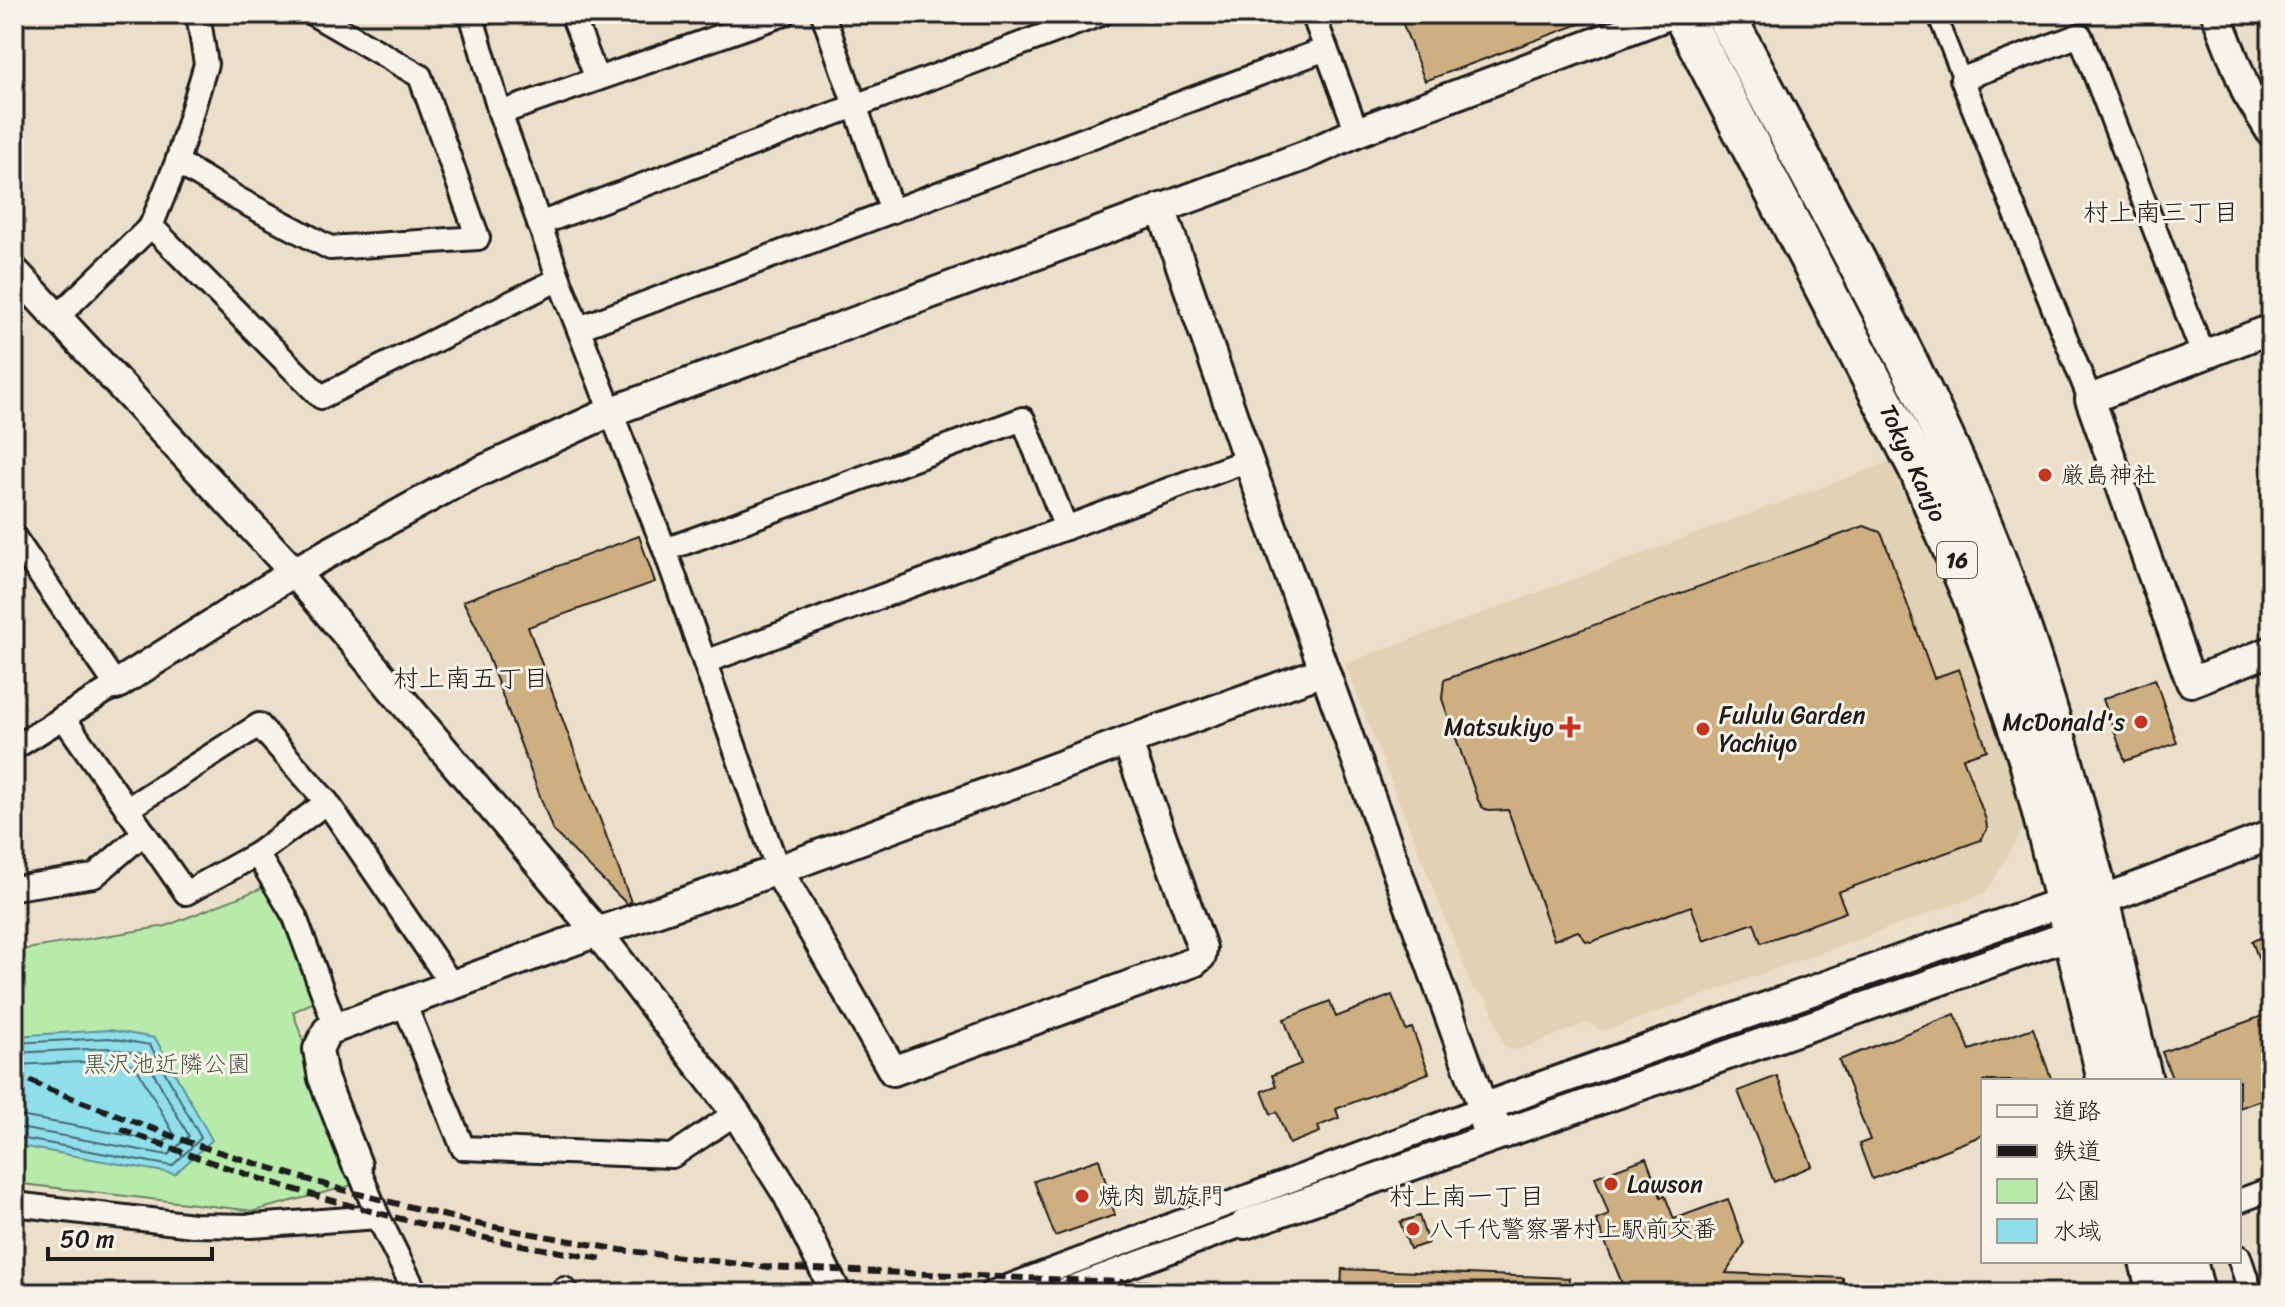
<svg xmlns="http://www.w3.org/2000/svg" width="2285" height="1307" font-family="Sriracha,'Klee One',sans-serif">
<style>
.built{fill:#e2d1b4}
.green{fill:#b8eaaa;stroke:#6a8363;stroke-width:2}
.water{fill:#8fdfeb;stroke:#619198;stroke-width:2}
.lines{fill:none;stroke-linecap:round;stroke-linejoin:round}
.shore{stroke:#4a6a6f;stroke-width:2}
.building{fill:#ceaf82;stroke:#1c1c1c;stroke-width:2}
.pedestrian-casing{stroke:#1c1c1c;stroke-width:22}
.minor-casing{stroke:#1c1c1c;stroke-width:28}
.tertiary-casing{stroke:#1c1c1c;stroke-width:34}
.trunk-casing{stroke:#1c1c1c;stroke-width:44}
.pedestrian{stroke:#f7f3e8;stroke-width:16}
.minor{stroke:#f7f3e8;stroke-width:22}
.tertiary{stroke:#f7f3e8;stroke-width:28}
.trunk{stroke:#f7f3e8;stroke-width:38}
.rail{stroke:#1c1c1c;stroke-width:6;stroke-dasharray:12 6;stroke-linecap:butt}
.poi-dot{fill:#c8321e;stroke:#f7f3e8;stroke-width:3}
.labels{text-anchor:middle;stroke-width:6;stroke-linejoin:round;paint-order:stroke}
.shield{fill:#f7f3e8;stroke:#5e5c59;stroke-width:2}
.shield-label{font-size:22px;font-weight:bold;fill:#1c1c1c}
.street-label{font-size:24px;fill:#1c1c1c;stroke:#f7f3e8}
.poi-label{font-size:24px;fill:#1c1c1c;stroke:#f7f3e8;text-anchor:start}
.park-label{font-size:24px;fill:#4b5a47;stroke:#f7f3e8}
.neighbourhood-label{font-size:26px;fill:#1c1c1c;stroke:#f7f3e8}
</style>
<rect width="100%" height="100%" fill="#ebdfc9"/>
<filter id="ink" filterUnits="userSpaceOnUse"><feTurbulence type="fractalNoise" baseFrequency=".0125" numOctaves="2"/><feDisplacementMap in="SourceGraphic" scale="16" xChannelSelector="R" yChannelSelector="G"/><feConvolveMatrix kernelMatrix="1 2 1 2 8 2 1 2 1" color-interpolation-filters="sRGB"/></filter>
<g filter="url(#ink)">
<polygon class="built" points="1895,460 1967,639 2003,747 2025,825 1986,893 1604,1031 1587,1023 1516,1051 1504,1046 1488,999 1473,989 1345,664"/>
<polygon class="green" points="267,886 316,1001 293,1012 353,1185 254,1211 14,1183 14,951 166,926"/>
<polygon class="water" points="109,1030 155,1038 212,1140 175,1174 14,1145 14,1036"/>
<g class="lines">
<g class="shore">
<polyline points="14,1043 109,1038 150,1045 201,1138 172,1166 14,1137"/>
<polyline points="14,1053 108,1048 143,1054 189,1136 168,1155 14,1127"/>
<polyline points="14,1065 107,1061 135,1065 174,1134 164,1142 14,1115"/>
</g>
</g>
<g class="building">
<polygon points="1399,14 1601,14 1601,16 1425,81"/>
<polygon points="1864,526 1880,532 1883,537 1934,678 1959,669 1987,750 1963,758 1986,820 1987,829 1981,840 1838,892 1846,912 1761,943 1754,923 1704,941 1691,906 1591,942 1586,941 1578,931 1554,940 1508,810 1489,811 1482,807 1478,800 1442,699 1444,680"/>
<polygon points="639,536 655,582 528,627 631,902 627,904 553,831 478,630 463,601"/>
<polygon points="2155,679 2177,743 2125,761 2103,699"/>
<polygon points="2271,934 2271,987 2269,987 2252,941"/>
<polygon points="1392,995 1406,1030 1412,1028 1429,1073 1336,1109 1339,1118 1318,1126 1320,1132 1289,1144 1277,1112 1271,1114 1262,1091 1276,1086 1272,1075 1301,1064 1284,1019 1330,1001 1336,1017"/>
<polygon points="2271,1013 2271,1096 2239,1108 2239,1081 2173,1081 2162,1052"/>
<polygon points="1955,1014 1970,1050 2033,1028 2052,1081 1983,1081 1983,1135 1872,1179 1859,1144 1870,1140 1839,1060"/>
<polygon points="1777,1076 1812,1166 1774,1182 1738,1091"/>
<polygon points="1646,1158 1661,1197 1665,1196 1674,1219 1728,1199 1744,1244 1726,1273 1843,1278 1843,1293 1626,1293 1596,1220 1609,1215 1595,1177"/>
<polygon points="1099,1159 1115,1215 1055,1236 1034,1181"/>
<polygon points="1419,1216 1428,1243 1410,1249 1400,1222"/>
<polygon points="1342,1269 1569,1278 1568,1293 1341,1293"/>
</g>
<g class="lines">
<defs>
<polyline id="pedestrian" points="1936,14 1962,79"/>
<g id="minor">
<polyline points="471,14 500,113 559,279 665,550 778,870"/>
<polyline points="572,14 597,79"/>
<polyline points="823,14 892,211"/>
<polyline points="1313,14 1357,132"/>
<polyline points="500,113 784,14"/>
<polyline points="177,162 238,199 330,248 478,238 420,76 313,14"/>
<polyline points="539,224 1101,14"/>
<polyline points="151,226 321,397 559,279"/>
<polyline points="57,317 151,226 177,162 206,64 198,14"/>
<polyline points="579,328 1326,49"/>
<polyline points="2090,399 1962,79 2080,35 2204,357"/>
<polyline points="14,537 116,685 14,748"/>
<polyline points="665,550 1023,419 1066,528"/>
<polyline points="705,662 1248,460"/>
<polyline points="63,717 186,893 257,854 327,802"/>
<polyline points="127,809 259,725 327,802 452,985"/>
<polyline points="257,854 295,917 336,1028"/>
<polyline points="14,888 94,876 144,833"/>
<polyline points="404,1003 463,1148 672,1156 736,1113"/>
<polyline points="357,1165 378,1217 416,1293"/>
<polyline points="2239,1201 2271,1189"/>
<polyline points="14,1204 193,1225 252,1226 378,1217"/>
<polyline points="2239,1257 2251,1293"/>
<polyline points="564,1289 567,1293"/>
<polyline points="991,1293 1483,1108"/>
<polyline points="1056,1293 1245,1224"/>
</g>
<g id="tertiary">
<polyline points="2216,14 2247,93 2271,132"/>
<polyline points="1161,208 1248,460 1483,1108 1504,1134"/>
<polyline points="14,271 294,572 597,932 736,1113 788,1195 836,1293"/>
<polyline points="2271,329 2090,399 2191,682 2271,651"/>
<polyline points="116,685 294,572 457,482 610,412 1304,156 1357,132 1671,14"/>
<polyline points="778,870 893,1071 1194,962 1201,956 1202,948 1127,741"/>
<polyline points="1484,1123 1483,1108 1534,1089 2063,902 2100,901 2271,835"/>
<polyline points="357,1165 323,1078 318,1049 327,1031 597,932 778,870 1127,741 1324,671"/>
<polyline points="1245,1224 2073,934 2084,921"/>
</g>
<g id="trunk">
<polyline points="1682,14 1918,468 1975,603 2029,761 2085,983 2107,1081"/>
<path d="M1725,14C1814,186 1913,354 1986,534C2058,710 2098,897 2143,1081"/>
<polyline points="2149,1261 2157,1293"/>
<polyline points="2187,1261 2195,1293"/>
</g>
</defs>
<use href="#pedestrian" class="pedestrian-casing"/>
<use href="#minor" class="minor-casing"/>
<use href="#tertiary" class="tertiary-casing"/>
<use href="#trunk" class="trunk-casing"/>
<use href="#pedestrian" class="pedestrian"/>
<use href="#minor" class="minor"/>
<use href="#tertiary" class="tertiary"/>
<use href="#trunk" class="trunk"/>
<g class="rail">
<polyline points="14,1073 48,1089 196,1145 339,1189 478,1224 621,1250 764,1267 1377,1293"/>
<path d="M121,1129C236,1174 356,1211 476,1236C518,1245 560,1252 602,1259"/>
</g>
</g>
</g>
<g class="poi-dot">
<circle cx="2045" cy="475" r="8"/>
<circle cx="2141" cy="722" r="8"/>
<path d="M1566 715h8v8h8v8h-8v8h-8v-8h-8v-8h8z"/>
<circle cx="1703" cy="729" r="8"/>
<circle cx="1611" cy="1184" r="8"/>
<circle cx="1082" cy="1196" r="8"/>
<circle cx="1413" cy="1229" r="8"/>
</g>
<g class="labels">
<rect class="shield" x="1937" y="542" width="40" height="36" rx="6"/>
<g class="shield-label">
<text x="1957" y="568">16</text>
</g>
<g class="street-label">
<text transform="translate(1913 463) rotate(65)" y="8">Tokyo Kanjo</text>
</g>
<g class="poi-label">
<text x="2061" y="483">厳島神社</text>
<text x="1719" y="723">Fululu Garden<tspan x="1719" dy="28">Yachiyo</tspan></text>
<text x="2125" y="730" text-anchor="end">McDonald's</text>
<text x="1554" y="735" text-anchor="end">Matsukiyo</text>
<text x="1627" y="1192">Lawson</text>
<text x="1098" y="1204">焼肉 凱旋門</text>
<text x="1429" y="1237">八千代警察署村上駅前交番</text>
</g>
<g class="park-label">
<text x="167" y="1072">黒沢池近隣公園</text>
</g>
<g class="neighbourhood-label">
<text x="2161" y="221">村上南三丁目</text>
<text x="471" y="687">村上南五丁目</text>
<text x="1467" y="1205">村上南一丁目</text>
</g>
</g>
<rect width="2285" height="1307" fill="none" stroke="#f7f3e8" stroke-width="48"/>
<rect x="24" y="24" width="2237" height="1259" fill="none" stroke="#1c1c1c" stroke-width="3" filter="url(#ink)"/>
<rect x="1981" y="1079" width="260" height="184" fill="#f7f3e8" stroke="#9f9d96" stroke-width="2"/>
<rect x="1997" y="1105" width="40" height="12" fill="#f7f3e8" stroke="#9f9d96" stroke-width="2"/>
<text x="2053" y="1119" font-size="24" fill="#1c1c1c">道路</text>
<rect x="1997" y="1145" width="40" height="12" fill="#1c1c1c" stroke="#9f9d96" stroke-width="2"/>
<text x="2053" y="1159" font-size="24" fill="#1c1c1c">鉄道</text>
<rect x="1997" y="1179" width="40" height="24" fill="#b8eaaa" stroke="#9f9d96" stroke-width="2"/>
<text x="2053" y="1199" font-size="24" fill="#1c1c1c">公園</text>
<rect x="1997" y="1219" width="40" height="24" fill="#8fdfeb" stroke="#9f9d96" stroke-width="2"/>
<text x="2053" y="1239" font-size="24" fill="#1c1c1c">水域</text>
<path d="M48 1247v12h164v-12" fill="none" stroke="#1c1c1c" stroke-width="4"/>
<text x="60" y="1247" font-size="24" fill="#1c1c1c" stroke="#f7f3e8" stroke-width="6" paint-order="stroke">50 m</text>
</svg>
